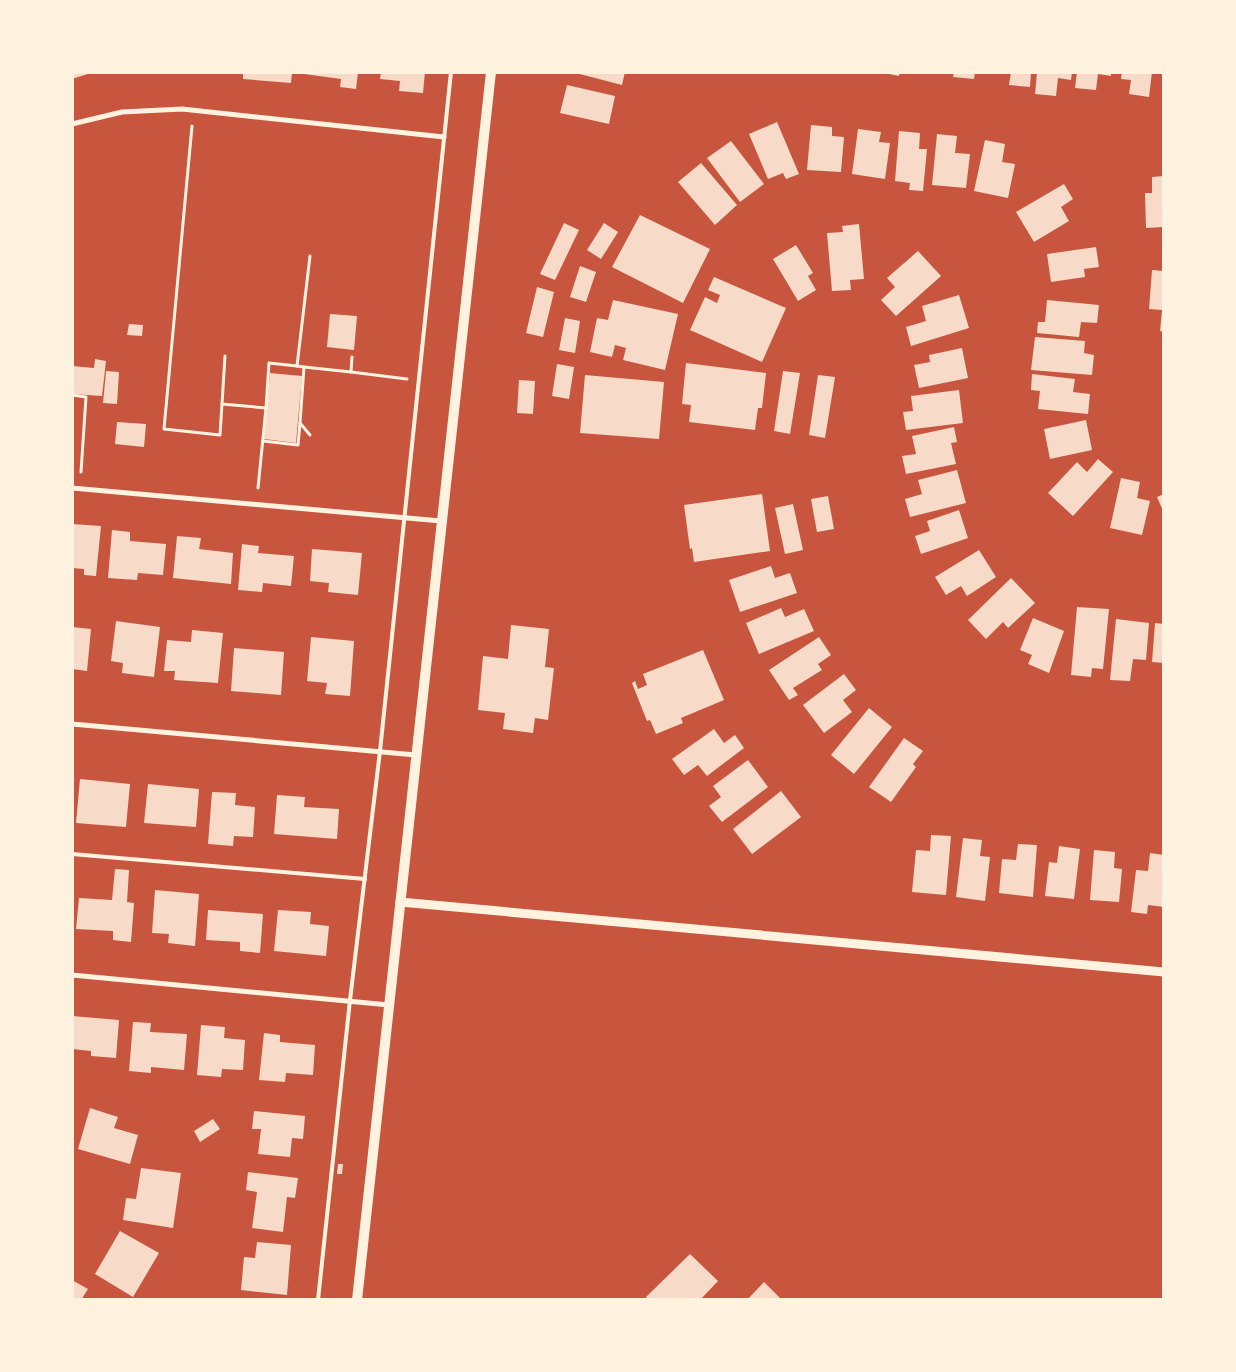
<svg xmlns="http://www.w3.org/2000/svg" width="1236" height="1372" font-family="'Exo 2',sans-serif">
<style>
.building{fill:#f7dbc8}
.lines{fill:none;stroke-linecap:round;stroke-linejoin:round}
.path{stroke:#fff3e0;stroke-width:3}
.service{stroke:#fff3e0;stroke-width:4}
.minor{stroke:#fff3e0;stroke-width:5}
.tertiary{stroke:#fff3e0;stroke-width:9}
.secondary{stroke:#fff3e0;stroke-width:10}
</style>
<rect width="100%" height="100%" fill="#c8553d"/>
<g class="building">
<polygon points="72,72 91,72 91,73 72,79"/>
<polygon points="243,72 292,72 291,83 243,79"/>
<polygon points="304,72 358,72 356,89 340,87 341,79 304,74"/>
<polygon points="381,72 425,72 423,93 399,91 400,81 380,79"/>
<polygon points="572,72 625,72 622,85"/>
<polygon points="879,72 900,72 899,76"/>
<polygon points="954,72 975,72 974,79 953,77"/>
<polygon points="1011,72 1031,72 1030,87 1009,85"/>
<polygon points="1037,72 1072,72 1071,80 1058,78 1056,96 1035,94"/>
<polygon points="1077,72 1111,72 1111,76 1098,74 1096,90 1075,88"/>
<polygon points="1122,72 1152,72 1149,97 1129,94 1131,80 1121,79"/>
<polygon points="567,85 615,96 609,124 560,113"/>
<polygon points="777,122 799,174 786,179 783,173 768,179 749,134"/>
<polygon points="811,125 832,127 832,136 844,137 841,172 807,170"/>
<polygon points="858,129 881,132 879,142 890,143 885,179 852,174"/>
<polygon points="899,131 920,133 919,149 927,149 923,191 909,190 910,183 895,181"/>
<polygon points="937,134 957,136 955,153 970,154 966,188 932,185"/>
<polygon points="985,140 1005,144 1002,162 1015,164 1008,198 974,191"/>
<polygon points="731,141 764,184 740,202 707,158"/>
<polygon points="701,163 737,205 715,225 678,182"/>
<polygon points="1164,176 1164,227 1146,228 1145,193 1152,193 1152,177"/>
<polygon points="1064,184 1073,199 1061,207 1069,221 1034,242 1016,212"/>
<polygon points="640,215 710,249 683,303 612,267"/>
<polygon points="564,223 579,230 555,280 540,274"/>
<polygon points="604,223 618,232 601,259 587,250"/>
<polygon points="859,224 864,279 850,280 851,290 832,291 827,233 843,232 842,226"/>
<polygon points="796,245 813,273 808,276 816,290 798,301 773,259"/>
<polygon points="1096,247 1099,267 1084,269 1085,277 1051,282 1047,254"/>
<polygon points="918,251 941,276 896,316 881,300 895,287 887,278"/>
<polygon points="580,266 596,272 586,302 570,297"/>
<polygon points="1152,270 1164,271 1164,332 1160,331 1162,310 1149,309"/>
<polygon points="714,277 786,308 762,362 690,330 705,297 717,303 720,295 708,290"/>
<polygon points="537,287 554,292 543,337 526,333"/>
<polygon points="959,295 969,328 911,346 906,327 926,321 922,306"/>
<polygon points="613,300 678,314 665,370 623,360 626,348 615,345 612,357 590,352 597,318 608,320"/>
<polygon points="1047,300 1099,305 1097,323 1081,322 1079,337 1037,333 1038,322 1045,322"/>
<polygon points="330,314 357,316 354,350 327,347"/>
<polygon points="565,318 580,321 575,353 559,350"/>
<polygon points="129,324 143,325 142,336 127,335"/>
<polygon points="1035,337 1085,341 1084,353 1094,355 1092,375 1031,370"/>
<polygon points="962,348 968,378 919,388 914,365 930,362 929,355"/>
<polygon points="95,359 106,361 102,396 72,394 72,366 94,368"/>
<polygon points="686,363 766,373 762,408 758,408 755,430 689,422 691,405 682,404"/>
<polygon points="557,364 574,367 569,399 552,396"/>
<polygon points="106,371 119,372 117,404 103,403"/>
<polygon points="783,371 800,373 790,434 774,431"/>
<polygon points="270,373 302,376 296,443 264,439"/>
<polygon points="1032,374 1075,379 1073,392 1090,394 1088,414 1038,409 1040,391 1031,390"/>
<polygon points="585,375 664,382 659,439 580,433"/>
<polygon points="818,375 835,377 825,438 809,435"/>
<polygon points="519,380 535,381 533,414 517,413"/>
<polygon points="959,390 963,423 906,430 903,412 913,411 911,396"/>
<polygon points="1086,420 1092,450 1050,459 1044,429"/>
<polygon points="117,422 146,424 144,447 115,444"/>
<polygon points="954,427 957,442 951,443 956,464 906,474 902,456 916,454 912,436"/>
<polygon points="1098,459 1113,472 1073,516 1048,493 1077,462 1087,472"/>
<polygon points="957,470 966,503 910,517 905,499 922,494 918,480"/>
<polygon points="1121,478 1140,482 1137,498 1150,501 1142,535 1110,528"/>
<polygon points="762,494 770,551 694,562 692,548 690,549 684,505"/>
<polygon points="1164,494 1164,513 1157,497"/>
<polygon points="828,496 834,529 817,532 811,499"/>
<polygon points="793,504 803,550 785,554 775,508"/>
<polygon points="959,510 968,538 921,554 915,536 930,531 927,521"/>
<polygon points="72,524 101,526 96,576 84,575 84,569 72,568"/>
<polygon points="112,530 130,532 130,541 166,544 163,575 138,573 137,580 108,578"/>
<polygon points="177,536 201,538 199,549 233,553 231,584 173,578"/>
<polygon points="242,544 259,546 258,553 294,556 291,586 263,583 262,592 238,590"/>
<polygon points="312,549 362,553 358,595 328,592 329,583 310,581"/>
<polygon points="979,550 996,577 967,596 961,586 946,595 935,577"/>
<polygon points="771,566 775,578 790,573 797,593 740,612 729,580"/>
<polygon points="1011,578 1035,603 1008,628 1003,622 986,639 968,620"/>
<polygon points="1077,607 1109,609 1103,669 1092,668 1091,677 1071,675"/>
<polygon points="781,608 785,617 804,609 814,631 759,654 746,623"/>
<polygon points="1033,618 1064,631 1049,673 1028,664 1032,655 1020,650"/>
<polygon points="1116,619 1149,623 1146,660 1133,659 1130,681 1110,680"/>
<polygon points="116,621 160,627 154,677 122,673 123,663 111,661"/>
<polygon points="1155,623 1164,624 1164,663 1152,662"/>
<polygon points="511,625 549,629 545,667 554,668 548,720 535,718 533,733 503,729 505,713 478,710 483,656 508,659"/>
<polygon points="72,627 91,629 87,671 72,669"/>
<polygon points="192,630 223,633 218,683 174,680 175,671 164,671 167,640 191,642"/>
<polygon points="311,637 354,641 350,696 325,694 327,683 307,681"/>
<polygon points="819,637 831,655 818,664 822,670 793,688 798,695 789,700 769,670"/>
<polygon points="234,648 284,652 281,695 231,691"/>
<polygon points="703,650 724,700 681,718 683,723 656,734 650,720 647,721 632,683 635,681 638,689 647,685 643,674"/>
<polygon points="844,674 856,690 843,700 852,712 824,733 803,705"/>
<polygon points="869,708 892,727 854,774 831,755"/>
<polygon points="714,729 724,743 735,735 744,748 707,776 698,765 684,775 672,759"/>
<polygon points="904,738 923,751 913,764 916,767 891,802 869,787"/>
<polygon points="748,760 768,787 722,822 709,806 721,797 713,786"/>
<polygon points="80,779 130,784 126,827 76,823"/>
<polygon points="148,784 199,789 196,827 144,823"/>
<polygon points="781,791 801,817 752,854 733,829"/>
<polygon points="212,792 236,793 235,805 255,807 253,837 234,836 233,846 208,844"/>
<polygon points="277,795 305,797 304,807 339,809 337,839 274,834"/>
<polygon points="931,835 951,836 946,895 912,892 916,850 930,851"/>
<polygon points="963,838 982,840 980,856 990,857 985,901 956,897"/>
<polygon points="1018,844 1037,845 1033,897 999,893 1002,859 1016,860"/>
<polygon points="1059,846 1080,849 1074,899 1045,896 1049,862 1057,863"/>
<polygon points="1094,850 1115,852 1114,868 1122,869 1119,902 1090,900"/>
<polygon points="1150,853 1164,855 1164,907 1148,905 1147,914 1131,912 1136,870 1148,871"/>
<polygon points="115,869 129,870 127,902 134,903 131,942 113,940 113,931 76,929 79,898 112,900"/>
<polygon points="155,890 199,894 195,946 168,943 169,934 152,933"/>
<polygon points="208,910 263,914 260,953 240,951 240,942 206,940"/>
<polygon points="278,910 311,912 310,924 329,926 326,956 274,951"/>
<polygon points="72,1016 119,1020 116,1058 91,1056 91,1051 72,1049"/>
<polygon points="133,1022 151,1023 150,1032 187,1034 184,1070 151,1067 151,1073 129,1071"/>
<polygon points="201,1025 225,1027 224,1038 245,1040 243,1070 222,1069 221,1077 197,1075"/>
<polygon points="264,1033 280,1035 280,1042 315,1045 313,1075 286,1073 285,1082 259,1080"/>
<polygon points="90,1108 118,1117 114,1128 138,1135 130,1164 78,1149"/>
<polygon points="254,1111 305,1116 303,1139 292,1138 290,1157 258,1154 261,1129 252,1129"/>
<polygon points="213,1119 220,1129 200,1142 194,1131"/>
<polygon points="338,1164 343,1164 342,1174 337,1174"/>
<polygon points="141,1168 181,1173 173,1228 123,1220 126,1198 136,1199"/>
<polygon points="248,1172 298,1178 295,1198 287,1197 283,1232 252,1228 257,1192 246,1190"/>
<polygon points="120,1231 159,1253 133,1297 95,1274"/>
<polygon points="257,1242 291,1245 287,1295 241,1290 244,1257 255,1258"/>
<polygon points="690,1254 718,1281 700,1300 648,1300 646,1297"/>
<polygon points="72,1280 88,1289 81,1300 72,1300"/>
<polygon points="764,1282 782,1300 747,1300"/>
</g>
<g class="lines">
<g class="path">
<polyline points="192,126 164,429 220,435 222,404"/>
<polyline points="225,356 222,404 266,408 258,488"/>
<polyline points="304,367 297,366 310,256"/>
<polyline points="351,372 407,379"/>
<polyline points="72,395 86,397 81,472"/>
<polyline points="266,408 269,363 297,366"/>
<polyline points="300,423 304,367 351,372 352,357"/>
<polyline points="263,441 298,445 300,423 310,435"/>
</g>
<g class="service">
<polyline points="72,854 365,879"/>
<polyline points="318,1300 350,1000 380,751 451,72"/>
</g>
<g class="minor">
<polyline points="72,124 122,112 182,109 444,137"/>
<polyline points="72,488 441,521"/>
<polyline points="72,724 416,755"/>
<polyline points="72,975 389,1005"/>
</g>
<polyline class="tertiary" points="400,902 1164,972"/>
<polyline class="secondary" points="357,1300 491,72"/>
</g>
<rect width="1236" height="1372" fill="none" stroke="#fff3e0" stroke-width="148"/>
</svg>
